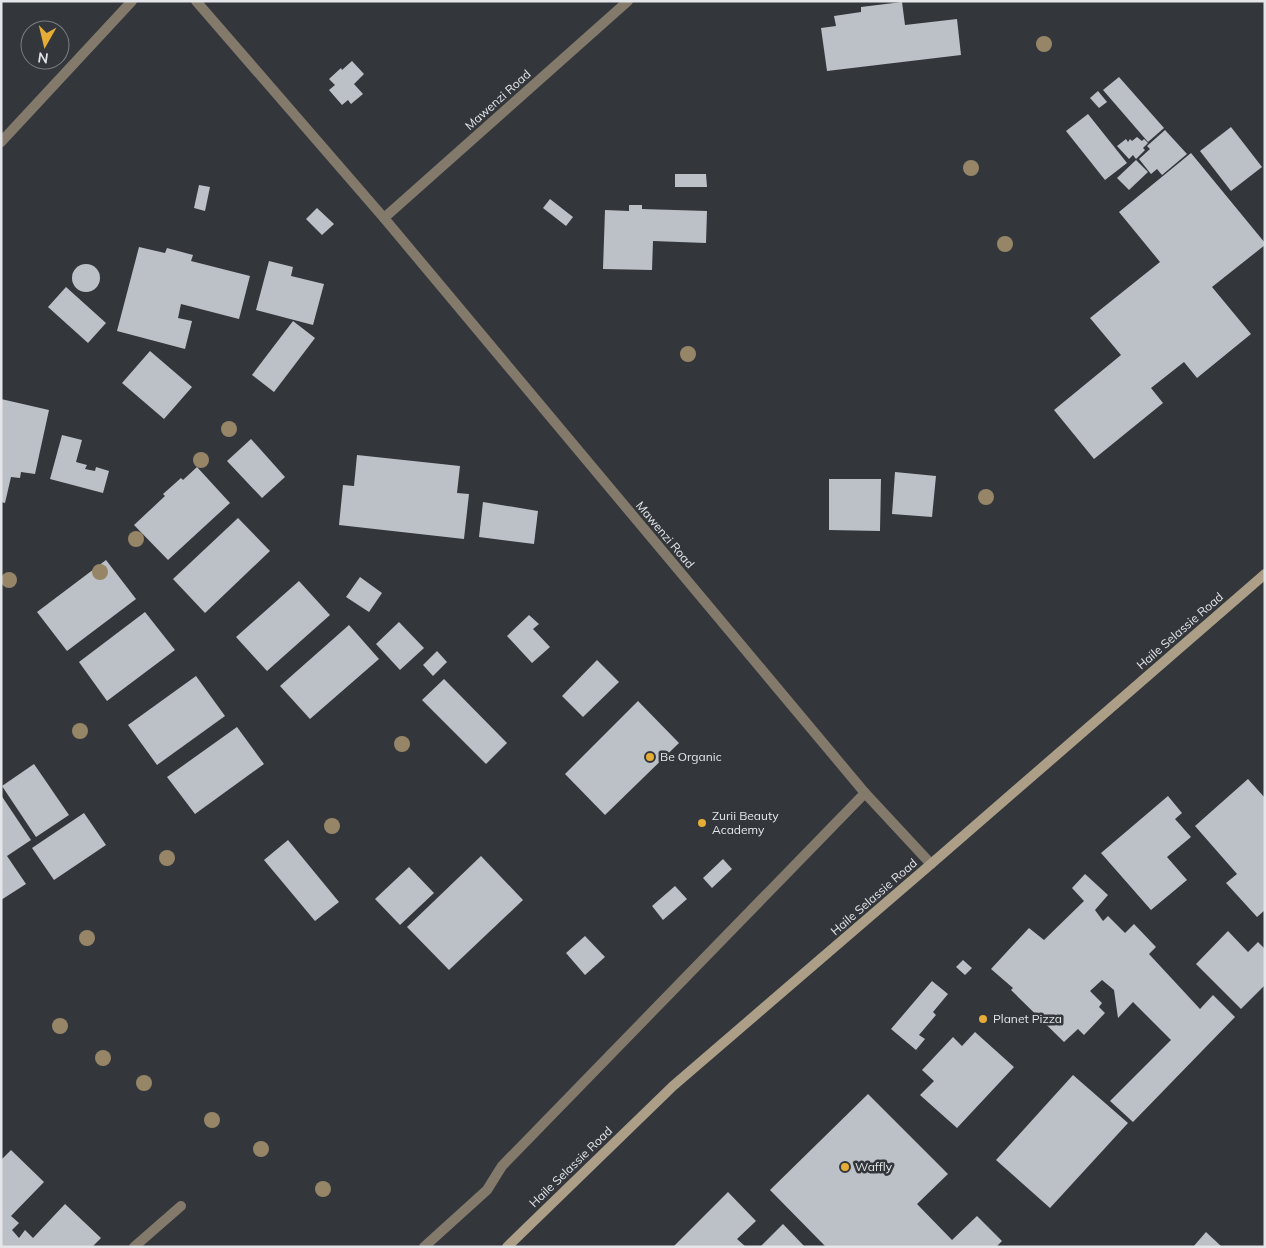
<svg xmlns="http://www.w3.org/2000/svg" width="1266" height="1248" font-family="Mulish,sans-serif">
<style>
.building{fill:#bcc0c7}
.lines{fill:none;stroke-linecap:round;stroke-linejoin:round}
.lane{stroke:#837a6b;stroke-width:10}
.street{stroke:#837a6b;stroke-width:10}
.secondary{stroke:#ad9f87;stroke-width:10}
.tree{fill:#968667}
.poi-dot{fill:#e5ad35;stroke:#33373c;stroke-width:2}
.labels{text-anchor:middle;stroke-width:5;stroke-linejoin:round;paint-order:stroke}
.street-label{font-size:12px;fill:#e4e6e9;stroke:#33373c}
.poi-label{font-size:12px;fill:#e4e6e9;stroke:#33373c;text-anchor:start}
</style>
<rect width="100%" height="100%" fill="#33373c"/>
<g class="building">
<polygon points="902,2 905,25 957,19 961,55 827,71 821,28 836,26 834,16 861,12 861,7"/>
<polygon points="352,61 364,74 354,84 363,94 351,104 348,100 342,105 329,90 335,85 329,79 341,68 342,70"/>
<polygon points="1119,77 1164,128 1148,142 1103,90"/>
<polygon points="1098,91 1107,102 1099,108 1090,98"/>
<polygon points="1088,114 1127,163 1105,180 1066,131"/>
<polygon points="1231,127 1262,167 1231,191 1200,151"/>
<polygon points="1165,130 1187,154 1162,175 1157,169 1151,174 1139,159 1150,149 1147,146"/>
<polygon points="1137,137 1142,141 1144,139 1148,143 1143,148 1145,150 1136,159 1133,155 1129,159 1117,146 1126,139 1128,142 1130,139 1132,141"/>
<polygon points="1191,153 1265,243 1265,245 1212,287 1251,334 1197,378 1184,362 1151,388 1163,403 1094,459 1054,410 1121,355 1090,318 1160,262 1119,212"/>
<polygon points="1136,160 1148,172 1129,190 1117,178"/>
<polygon points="675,174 706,174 707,187 675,187"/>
<polygon points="199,185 210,187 205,211 194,208"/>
<polygon points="550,199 573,217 566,226 543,208"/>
<polygon points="629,205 642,205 642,209 707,211 706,243 653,241 652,270 603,269 605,210 629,211"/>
<polygon points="317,208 334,224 322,235 306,219"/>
<polygon points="139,247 165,253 167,248 193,255 191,261 250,276 239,319 181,304 178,318 192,321 185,349 117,331"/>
<polygon points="269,261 293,267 291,276 324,284 313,325 256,310"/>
<circle cx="86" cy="278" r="14"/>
<polygon points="66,287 106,323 88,343 48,307"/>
<polygon points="293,321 315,338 274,392 252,375"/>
<polygon points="150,351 192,387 164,419 122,383"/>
<polygon points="1,399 49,410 35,474 21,472 20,478 11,477 5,503 1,502"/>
<polygon points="62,435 82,440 76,462 87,465 85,469 95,471 96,467 109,471 103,493 50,479"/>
<polygon points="251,439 285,477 262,498 227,461"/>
<polygon points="357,455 460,466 457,493 469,494 464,539 339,525 343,485 354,486"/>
<polygon points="197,467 230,503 168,560 134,525 165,496 163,494 181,478 183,480"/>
<polygon points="895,472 936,476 932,517 892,514"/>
<polygon points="829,479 881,479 880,531 829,530"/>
<polygon points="483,502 538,511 534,544 479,537"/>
<polygon points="238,518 270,551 205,613 173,579"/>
<polygon points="106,560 136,599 67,651 37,612"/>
<polygon points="360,577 382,593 369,612 346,597"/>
<polygon points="299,581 330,615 267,671 236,637"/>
<polygon points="145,612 175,650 107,701 79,662"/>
<polygon points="529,615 539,624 533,629 550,647 532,663 507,636"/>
<polygon points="399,622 424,648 400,670 376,644"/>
<polygon points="349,625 379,659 310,719 280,686"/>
<polygon points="437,651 447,662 433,676 423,665"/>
<polygon points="597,660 619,682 583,717 562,696"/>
<polygon points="196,676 225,716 157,765 128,725"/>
<polygon points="444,679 507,743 486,764 422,700"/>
<polygon points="638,701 679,743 605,815 565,774"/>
<polygon points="237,727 264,764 195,814 167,777"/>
<polygon points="34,764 69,815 36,837 2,786"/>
<polygon points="1248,779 1265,798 1265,910 1257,917 1226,883 1237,874 1195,826"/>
<polygon points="1,795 31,840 7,856 26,884 1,900"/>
<polygon points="1168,796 1182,813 1175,819 1191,837 1167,857 1187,880 1151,910 1101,853"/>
<polygon points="84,813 106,845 54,880 32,848"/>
<polygon points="288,840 339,902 315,921 264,860"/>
<polygon points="481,856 523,900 449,970 407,927"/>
<polygon points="723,859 732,869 712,888 703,878"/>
<polygon points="409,867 434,893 400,925 375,899"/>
<polygon points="1085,874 1108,895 1095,910 1103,921 1108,916 1125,933 1134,924 1156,947 1149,954 1200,1009 1213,995 1235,1017 1133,1122 1110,1101 1171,1040 1133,1002 1118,1018 1114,990 1102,980 1090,991 1102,1003 1099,1007 1105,1013 1084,1035 1078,1029 1064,1042 1011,990 1013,988 991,969 1029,928 1044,940 1084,901 1072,888"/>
<polygon points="675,886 687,899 663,920 652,906"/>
<polygon points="1228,931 1248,952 1258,942 1265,949 1265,985 1241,1009 1196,964"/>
<polygon points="585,936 605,957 585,975 566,953"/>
<polygon points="963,960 972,968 965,975 956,967"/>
<polygon points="932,981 948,994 933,1012 936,1015 919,1035 925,1039 916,1050 891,1029"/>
<polygon points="975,1032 1014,1067 957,1128 920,1095 934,1081 922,1070 953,1037 962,1046"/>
<polygon points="1073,1075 1128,1123 1050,1208 996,1160"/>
<polygon points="868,1094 948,1174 917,1204 952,1240 977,1216 1002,1241 996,1247 826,1247 770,1190"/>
<polygon points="11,1150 44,1182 11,1216 19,1223 12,1230 19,1238 25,1230 33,1238 65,1204 101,1238 92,1247 1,1247 1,1160"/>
<polygon points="728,1192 756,1221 737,1239 746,1247 673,1247"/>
<polygon points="783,1224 805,1247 760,1247"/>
<polygon points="1206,1232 1222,1247 1193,1247"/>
</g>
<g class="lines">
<g class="lane">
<polyline points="134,1247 181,1206"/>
<polyline points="424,1247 487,1190 502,1166 865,793"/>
</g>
<g class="street">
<polyline points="196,1 384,218 865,793 931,864"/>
<polyline points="1,142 132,1"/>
<polyline points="384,218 628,1"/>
</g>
<polyline class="secondary" points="507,1247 673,1086 931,864 1265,574"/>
</g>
<g class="tree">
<circle cx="1044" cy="44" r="8"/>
<circle cx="971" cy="168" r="8"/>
<circle cx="1005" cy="244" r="8"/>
<circle cx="688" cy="354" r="8"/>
<circle cx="229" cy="429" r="8"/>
<circle cx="201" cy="460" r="8"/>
<circle cx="986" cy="497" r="8"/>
<circle cx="136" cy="539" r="8"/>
<circle cx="100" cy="572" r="8"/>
<circle cx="9" cy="580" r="8"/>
<circle cx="80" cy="731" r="8"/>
<circle cx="402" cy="744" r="8"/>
<circle cx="332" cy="826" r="8"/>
<circle cx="167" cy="858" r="8"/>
<circle cx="87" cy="938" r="8"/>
<circle cx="60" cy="1026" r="8"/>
<circle cx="103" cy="1058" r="8"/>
<circle cx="144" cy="1083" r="8"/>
<circle cx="212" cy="1120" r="8"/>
<circle cx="261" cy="1149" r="8"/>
<circle cx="323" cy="1189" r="8"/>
</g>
<g class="poi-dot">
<circle cx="650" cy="757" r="5"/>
<circle cx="702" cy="823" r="5"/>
<circle cx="983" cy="1019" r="5"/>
<circle cx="845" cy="1167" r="5"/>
</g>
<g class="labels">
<g class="street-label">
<text transform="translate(498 100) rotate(-42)" y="4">Mawenzi Road</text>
<text transform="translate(665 535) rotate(50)" y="4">Mawenzi Road</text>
<text transform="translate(1180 631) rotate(-41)" y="4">Haile Selassie Road</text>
<text transform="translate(874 897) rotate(-41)" y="4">Haile Selassie Road</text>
<text transform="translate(571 1167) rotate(-44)" y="4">Haile Selassie Road</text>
</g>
<g class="poi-label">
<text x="660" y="761">Be Organic</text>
<text x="712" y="820">Zurii Beauty<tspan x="712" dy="14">Academy</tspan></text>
<text x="993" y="1023">Planet Pizza</text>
<text x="855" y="1171">Waffly</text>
</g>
</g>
<rect width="1266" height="1248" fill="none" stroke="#e4e6e9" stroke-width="5"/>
<g transform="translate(45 45) rotate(188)"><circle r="24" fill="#33373c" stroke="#7a7d81"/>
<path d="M0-4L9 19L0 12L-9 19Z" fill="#e5ad35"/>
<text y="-8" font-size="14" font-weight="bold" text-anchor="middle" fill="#e4e6e9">N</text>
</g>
</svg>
